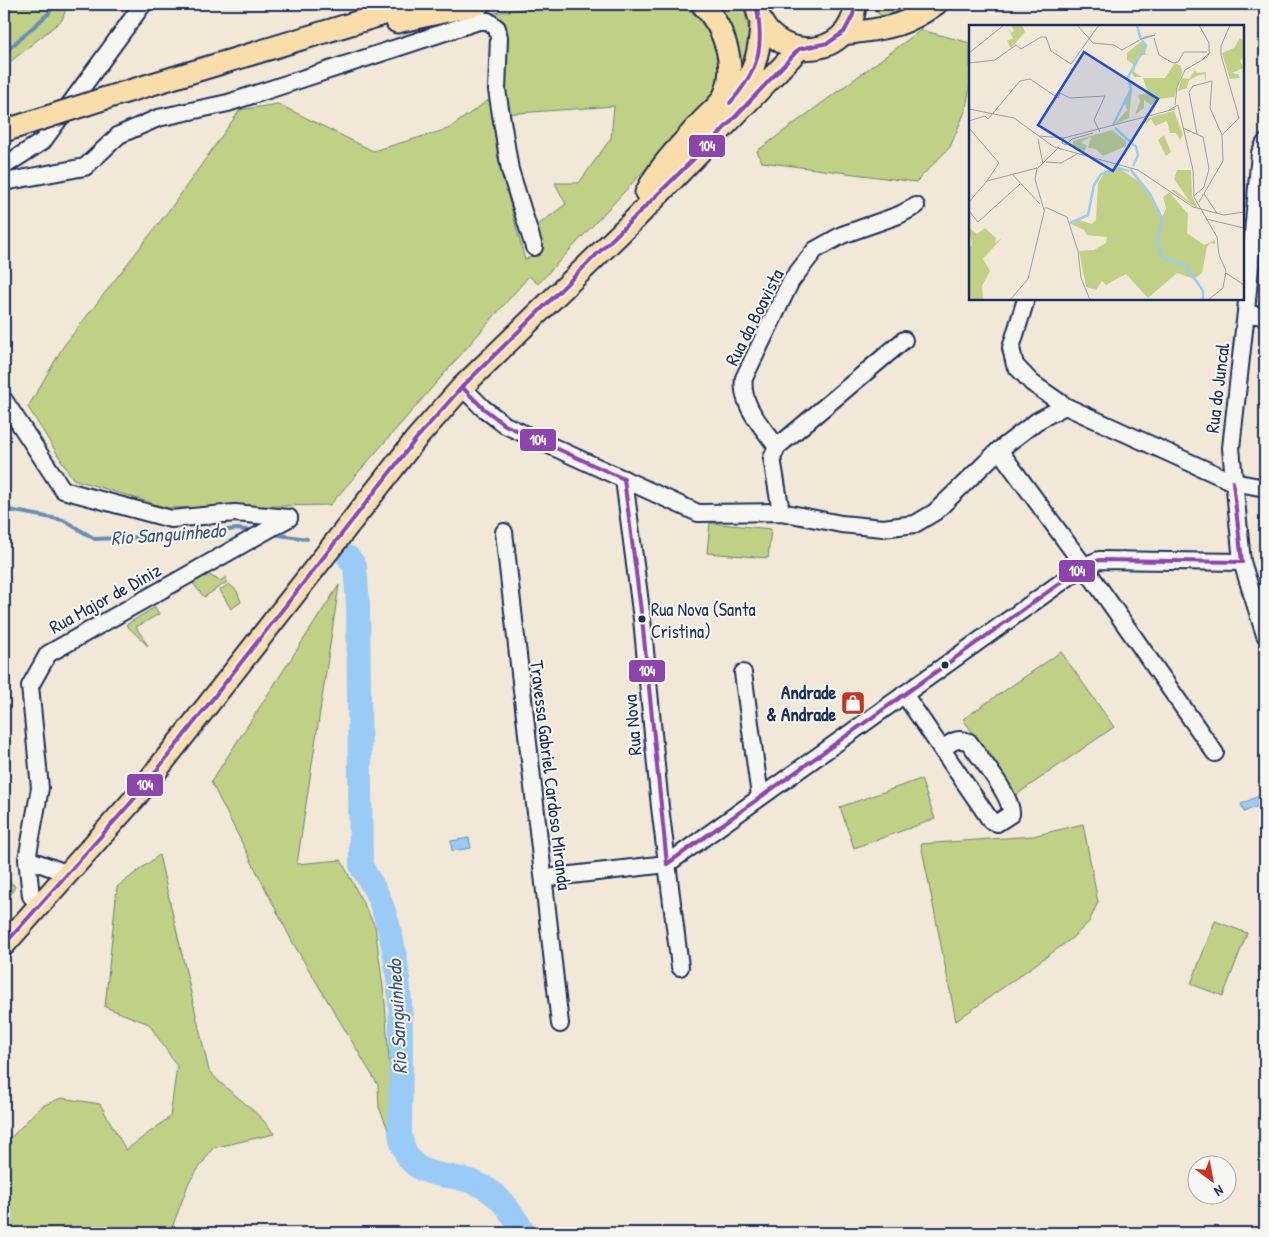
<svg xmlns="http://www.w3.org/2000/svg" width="1269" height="1237" font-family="'Patrick Hand',sans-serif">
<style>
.green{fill:#c0d186;stroke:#6e8072}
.water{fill:#9acbf6;stroke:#678db9}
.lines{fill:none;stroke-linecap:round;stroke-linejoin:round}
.stream{stroke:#678db9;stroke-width:4}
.river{stroke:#9acbf6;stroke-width:24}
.minor-casing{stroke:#1b2f5e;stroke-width:20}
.major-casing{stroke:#1b2f5e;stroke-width:25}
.minor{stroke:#f6f6f2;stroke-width:16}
.major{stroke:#f9deab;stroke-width:21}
.major-bridge-casing{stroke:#1b2f5e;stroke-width:25;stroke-linecap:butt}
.major-bridge{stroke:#f9deab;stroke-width:21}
.bus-1-casing{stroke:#f6f6f2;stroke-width:8}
.bus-1{stroke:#8e44ad;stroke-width:4}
.bus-dot{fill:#1b2f5e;stroke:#f6f6f2;stroke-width:2}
.labels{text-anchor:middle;stroke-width:4;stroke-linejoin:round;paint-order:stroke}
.bus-label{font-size:18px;fill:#1b2f5e;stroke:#f6f6f2;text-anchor:start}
.street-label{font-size:19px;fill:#1b2f5e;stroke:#f6f6f2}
.poi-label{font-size:19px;font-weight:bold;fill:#1b2f5e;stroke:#f6f6f2;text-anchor:end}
.water-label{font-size:20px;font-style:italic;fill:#3b5684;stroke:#f6f6f2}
.inset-river{fill:none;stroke:#9acbf6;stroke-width:2.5}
.inset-road{fill:none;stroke:#9b9ea7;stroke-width:1}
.view{fill:#1d4ed8;fill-opacity:0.15;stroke:#1d4ed8;stroke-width:2.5}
.inset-edge{fill:none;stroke:#1b2f5e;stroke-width:2.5}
.line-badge{stroke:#f6f6f2;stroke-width:2}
.badge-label{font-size:14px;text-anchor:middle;font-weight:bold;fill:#fff}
</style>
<rect width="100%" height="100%" fill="#f1e8d7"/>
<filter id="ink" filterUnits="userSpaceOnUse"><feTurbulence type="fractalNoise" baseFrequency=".02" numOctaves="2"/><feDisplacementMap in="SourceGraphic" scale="10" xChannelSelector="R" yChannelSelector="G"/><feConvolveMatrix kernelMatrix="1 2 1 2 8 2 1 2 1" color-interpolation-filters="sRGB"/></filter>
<g filter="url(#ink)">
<g class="green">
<polygon points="4,4 68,4 62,20 4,67"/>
<path d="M560,4H680C703,16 720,47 719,73C719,82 713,92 710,100L538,284L529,276L330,505L168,508L73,479L28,407L63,347L173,205L240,110L278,104L373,151L448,129L490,99L498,159L525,260L539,251L534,228L566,204L555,183H579L611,138L614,106L505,114L494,13Z"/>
<polygon points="716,4 743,4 752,45 738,82 727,21"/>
<polygon points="876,4 930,4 886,18 876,12"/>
<polygon points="921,30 970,43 970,84 966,109 950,147 916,182 762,162 757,151"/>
<polygon points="710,523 771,529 768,558 707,553"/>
<polygon points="206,573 220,581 226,577 227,582 204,597 192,582"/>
<polygon points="229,584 237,591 241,602 231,609 220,590"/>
<polygon points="339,585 297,864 341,860 375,926 385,1003 395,1147 379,1107 378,1085 293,943 211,782"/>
<polygon points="155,607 159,614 136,627 148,646 126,625"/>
<polygon points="1061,652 1114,727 1016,795 963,719"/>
<polygon points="921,779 935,819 854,848 840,807"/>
<polygon points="1083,824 1098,902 1089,922 1071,939 956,1021 921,844 1033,836"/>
<path d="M159,855L209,1071C229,1094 257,1108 274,1134L213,1148L189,1182L170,1233H4V1145L40,1107L61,1098L100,1104L126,1150L170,1117L177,1066L149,1024L105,1007L117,887Z"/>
<polygon points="4,877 15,886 4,909"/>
<polygon points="1215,921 1247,933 1223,996 1191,984"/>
</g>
<g class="water">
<polygon points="1265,793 1265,803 1244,812 1241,804"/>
<polygon points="469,838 471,848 452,851 451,841"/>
</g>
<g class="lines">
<g class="stream">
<polyline points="4,53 49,13 53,4"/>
<polyline points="4,509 63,520 95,539 168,536 237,529 255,531"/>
<polyline points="272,534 307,539"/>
</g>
<path class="river" d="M349,558L355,566L358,605L361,866C368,878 376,890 381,903C408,975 400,1057 400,1133C408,1189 452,1166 487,1189C503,1199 515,1217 524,1233"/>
<defs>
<g id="minor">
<polyline points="1265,143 1260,153 1246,312 1231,448 1242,562 1265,635"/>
<polyline points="4,166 43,141 143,4"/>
<polyline points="4,182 85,167 119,135 158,118 228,103 479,21 488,21 497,28 499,38 497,90 510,170 534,247"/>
<polyline points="1026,299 1011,348 1015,365 1032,383 1065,406 1233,482 1265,488"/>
<polyline points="1246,314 1265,316"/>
<polyline points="462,387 483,408 505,425 698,513 781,512 841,524 883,528 915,524 935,512 999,450 1037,421 1065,406"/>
<polyline points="4,400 63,490 171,519 235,513 289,518"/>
<path d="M777,447C762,426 740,405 744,378L791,281L815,250L842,235L899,215L916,206"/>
<polyline points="999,450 1084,566 1215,753"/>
<polyline points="624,479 642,619 660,807 680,967"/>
<polyline points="781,512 772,458 777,447 904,340"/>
<polyline points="504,532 560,1024"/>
<polyline points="743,673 760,796"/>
<path d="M904,694L991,821L997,823L1011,814C1012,795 980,759 969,742C957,737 952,742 942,749"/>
<polyline points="27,859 69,874"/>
<polyline points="545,878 667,864 1084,566 1099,560 1242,562"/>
<polyline points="41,905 31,896 27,859 40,788 30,686 48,654 289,518"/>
</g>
<g id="major">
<path d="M756,4C765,64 852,63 855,4"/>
<polyline points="397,22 479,4"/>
<path d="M843,34C884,28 901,29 936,4"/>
<polyline points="106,98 417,4"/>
<path d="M732,102C753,79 760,53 761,23"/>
<path d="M646,193C660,164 681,145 702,121C708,114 718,107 723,98C739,67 724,27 702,4"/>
<polyline points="4,945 135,798 416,439 462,387 635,219 799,49"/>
</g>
</defs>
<use href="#minor" class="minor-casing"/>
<use href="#major" class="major-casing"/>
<use href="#minor" class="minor"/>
<use href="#major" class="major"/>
<defs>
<polyline id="major-bridge" points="4,131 106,98"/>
</defs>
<use href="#major-bridge" class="major-bridge-casing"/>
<use href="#major-bridge" class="major-bridge"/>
<defs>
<g id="bus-1">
<path d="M730,103C759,70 765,47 756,4"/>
<polyline points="462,387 483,408 505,425 624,479"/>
<polyline points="624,479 642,619 667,864"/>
<polyline points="1233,482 1242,562"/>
<polyline points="667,864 1084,566 1099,560 1242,562"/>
<polyline points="4,945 135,798 416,439 462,387 717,136 799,49 828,43 844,32 853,15 855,4"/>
</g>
</defs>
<use href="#bus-1" class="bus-1-casing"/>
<use href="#bus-1" class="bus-1"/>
</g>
</g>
<defs>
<symbol id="shop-square" viewBox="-11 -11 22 22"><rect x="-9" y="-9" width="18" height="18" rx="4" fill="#c8321e" stroke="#f6f6f2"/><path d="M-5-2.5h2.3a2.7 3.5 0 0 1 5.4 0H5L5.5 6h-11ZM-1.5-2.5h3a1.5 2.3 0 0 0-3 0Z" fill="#fff"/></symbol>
</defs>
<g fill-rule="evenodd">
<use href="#shop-square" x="839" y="689" width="28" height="28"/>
</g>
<g class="bus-dot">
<circle cx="642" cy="619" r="4.5"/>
<circle cx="945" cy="665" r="4.5"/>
</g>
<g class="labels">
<g class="bus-label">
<text x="651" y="616">Rua Nova (Santa<tspan x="651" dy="22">Cristina)</tspan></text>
</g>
<g class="street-label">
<text transform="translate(754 317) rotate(-63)" y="7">Rua da Boavista</text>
<text transform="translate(1217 388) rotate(-83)" y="7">Rua do Juncal</text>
<text transform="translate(105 598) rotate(-29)" y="7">Rua Major de Diniz</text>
<text transform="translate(632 725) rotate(-95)" y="7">Rua Nova</text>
<text transform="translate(551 775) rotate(83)" y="7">Travessa Gabriel Cardoso Miranda</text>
</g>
<g class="poi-label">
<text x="836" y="699">Andrade<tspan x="836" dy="22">&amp; Andrade</tspan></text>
</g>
<g class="water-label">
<text transform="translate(168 534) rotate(-4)" y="7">Rio Sanguinhedo</text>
<text transform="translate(397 1017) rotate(-93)" y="7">Rio Sanguinhedo</text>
</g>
</g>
<g transform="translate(969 25)">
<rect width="275" height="275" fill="#f1e8d7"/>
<path d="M37,0L42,8L45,6L42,0H53L56,7L42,23L38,16L44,13ZM271,13L275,15V31L271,36L275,43L263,48L269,49L271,53L261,54L253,28L265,23ZM174,15L178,21L176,29H180L169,31L165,47L173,52H165L162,47L165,40L158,35V28ZM206,38L212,41L213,48L205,72L190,74L182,80L175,75V83L166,90L171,76L169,70L179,68L174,53H196ZM226,45L228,48L237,47V57L235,49L228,51L220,55L218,63L209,66L213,53L220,54ZM163,64L160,93L145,100L158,85L156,78ZM205,86L214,110L211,115L207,108H201L198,96L186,101L182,94L177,99L175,94ZM143,105L157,116V121L134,131L127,124L119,123L122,112L112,117L118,121L115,127L104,121V116ZM195,110L202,127L197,131L189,115ZM148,142L174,159L193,193L197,183L194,172L200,167L219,189L218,208L235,220L246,215V219L241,218L238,222L233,248L225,254L208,248L179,273L157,249L137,260L133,256L127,265L117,262L110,226L125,225L137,218L138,212L118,210L115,205L102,199L110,195L123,199L127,195L129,158L136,147ZM208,145H222L223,171L229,183L223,180L202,165H206L221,177L205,154ZM0,203L8,209L16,203L27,213L26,218L33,213L14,234L21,246L13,261L14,275H0V224L3,220Z" fill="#c0d186"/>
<path class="inset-river" d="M168,0L172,15M144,100L162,64L159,52L177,20L173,16M146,103L167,122L169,130L164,141M161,144L181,169L193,193L188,219L193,232L217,241L234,266V275M101,198L119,190L125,160L132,149L149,143L160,146"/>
<path class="inset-road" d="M108,0L124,18L145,20L153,25L176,12L186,10L173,14M230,0L240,18V27M185,13L190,30L204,38L209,37L215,27H238M0,28L35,0M0,38L26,35L47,20L52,24L72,12H77L82,26L102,39L130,0M206,80L208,62L216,45L238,32L241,27L234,34M0,84L45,93L85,122L169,145L224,182L255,190L275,187M200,85L209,80L224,145L225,172L248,212L250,230L257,246L254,263L239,275M0,96L16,91L19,94L51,56L61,54L89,73L91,68L101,73L136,71L125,95L131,107M0,103L30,138L18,156M214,103L234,112L240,144L235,162L225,171M124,108L103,114L97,120L93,118L95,113L206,84M228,109L220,67L224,61L243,56L241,83L253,110L254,136L230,177M253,110L270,93L252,30V21L261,0M70,111L95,113M69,114L74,139M77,137L92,138L108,129M68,144L66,154L75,185M68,144L90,122M43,149L71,179M235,169L248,188M0,177L18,156L68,143M76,182L98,192L109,226L112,253L121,275M0,186L9,197L51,159M237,194L275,203M257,248L275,260M60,251L59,254L76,183M41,275L59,254"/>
<path class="view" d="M115,27L189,74L144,146L69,100Z"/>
<rect width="275" height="275" class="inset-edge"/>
</g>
<g class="line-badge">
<rect x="688" y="134" width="38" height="24" rx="5" fill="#8e44ad"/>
<rect x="519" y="428" width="38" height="24" rx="5" fill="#8e44ad"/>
<rect x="1058" y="559" width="38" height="24" rx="5" fill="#8e44ad"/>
<rect x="628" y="659" width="38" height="24" rx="5" fill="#8e44ad"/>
<rect x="126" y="773" width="38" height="24" rx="5" fill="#8e44ad"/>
</g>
<g class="badge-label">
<text x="707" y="151">104</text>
<text x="538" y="445">104</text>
<text x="1077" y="576">104</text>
<text x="647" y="676">104</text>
<text x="145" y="790">104</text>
</g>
<rect width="1269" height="1237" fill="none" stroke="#f6f6f2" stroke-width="20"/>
<rect x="10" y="10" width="1249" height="1217" fill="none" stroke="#1b2f5e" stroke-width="2" filter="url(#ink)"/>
<g transform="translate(1212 1180) rotate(148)"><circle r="24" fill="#f6f6f2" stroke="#9ea6b7"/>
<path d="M0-4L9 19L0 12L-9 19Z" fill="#c8321e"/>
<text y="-8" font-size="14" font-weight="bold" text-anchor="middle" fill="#1b2f5e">N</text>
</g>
</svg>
